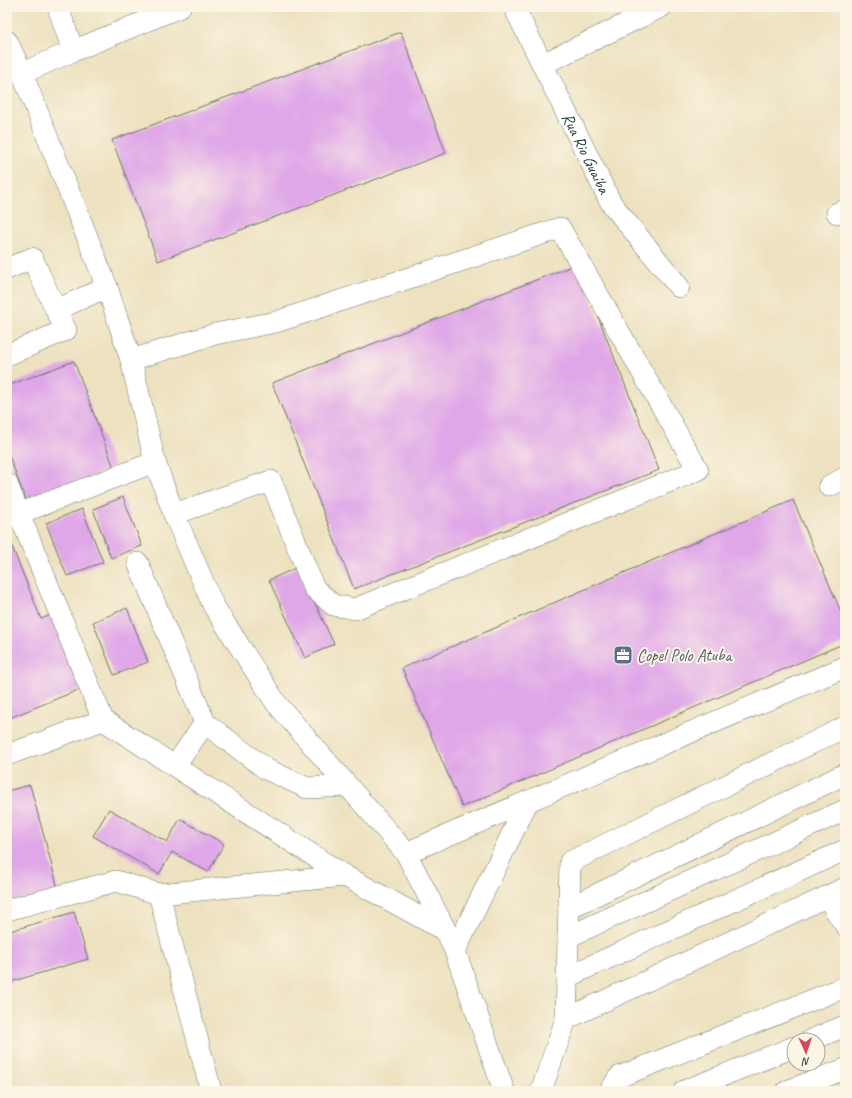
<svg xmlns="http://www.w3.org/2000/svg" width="852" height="1098" font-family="Caveat,sans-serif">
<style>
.building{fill:#dfa6e8}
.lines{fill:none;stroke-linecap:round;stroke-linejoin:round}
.minor-casing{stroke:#677665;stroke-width:22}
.minor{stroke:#fff;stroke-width:21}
.labels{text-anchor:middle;stroke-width:4;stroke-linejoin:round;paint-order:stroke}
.street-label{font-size:17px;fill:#1f3d34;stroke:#fcf5e5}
.service-label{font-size:17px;fill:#4e5e75;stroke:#fcf5e5;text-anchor:start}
</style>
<rect width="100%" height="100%" fill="#fcf5e5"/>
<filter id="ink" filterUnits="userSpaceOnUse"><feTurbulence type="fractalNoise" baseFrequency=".025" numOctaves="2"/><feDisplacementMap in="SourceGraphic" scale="8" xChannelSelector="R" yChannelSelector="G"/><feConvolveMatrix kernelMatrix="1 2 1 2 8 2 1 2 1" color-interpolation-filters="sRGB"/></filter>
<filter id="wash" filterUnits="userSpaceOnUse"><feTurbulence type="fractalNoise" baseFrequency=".012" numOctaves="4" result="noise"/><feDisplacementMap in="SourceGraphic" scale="16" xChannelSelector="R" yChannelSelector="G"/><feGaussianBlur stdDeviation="0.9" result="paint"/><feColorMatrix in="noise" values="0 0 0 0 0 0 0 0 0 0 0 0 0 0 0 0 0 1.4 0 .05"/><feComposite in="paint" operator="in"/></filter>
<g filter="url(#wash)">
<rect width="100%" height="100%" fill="#ede1c0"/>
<g id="blocks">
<g class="building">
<polygon points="401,32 446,153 158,261 112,140"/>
<polygon points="577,264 659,470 354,589 272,383"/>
<polygon points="74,361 114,468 26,501 7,450 7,386"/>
<polygon points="123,497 142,546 111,558 93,509"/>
<polygon points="793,500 845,621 845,643 462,807 402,668"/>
<polygon points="82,509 103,562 67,576 46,523"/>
<polygon points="9,539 41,619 58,612 88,686 7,719 7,540"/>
<polygon points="298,567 334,644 305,658 269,580"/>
<polygon points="127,608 148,662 114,675 93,622"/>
<polygon points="30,785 59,892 7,906 7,791"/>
<polygon points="109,809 167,842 180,819 224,844 208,872 172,852 159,874 93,836"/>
<polygon points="74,912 88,959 7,983 7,932"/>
</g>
</g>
</g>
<g filter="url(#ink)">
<use href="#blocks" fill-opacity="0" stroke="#677665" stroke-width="1"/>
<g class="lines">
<defs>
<g id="minor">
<path id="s1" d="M514,7L611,203L679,287"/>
<polyline points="7,41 22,73 107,287 131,360 155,462 174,514 213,605 276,703 406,853 446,931 455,951 504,1091"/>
<polyline points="73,51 180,7"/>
<polyline points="543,64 661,7"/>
<polyline points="22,73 73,51 58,7"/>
<polyline points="837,213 845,210"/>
<polyline points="7,269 32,258 56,310"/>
<polyline points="7,355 66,330 56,310 107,287"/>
<polyline points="131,360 215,334 276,322 560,228 698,470 355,609 333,605 314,588 271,481 174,514"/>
<polyline points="7,484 103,720"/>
<polyline points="829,486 845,478"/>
<polyline points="7,518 155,462"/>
<polyline points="138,563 205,723 266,769 307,788 347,786"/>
<polyline points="7,755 103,720 345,876 446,931"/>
<polyline points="175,766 205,723"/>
<polyline points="406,853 845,667"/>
<polyline points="827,897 845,925"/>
<polyline points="569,908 845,774"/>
<polyline points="7,910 116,881 159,894"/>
<polyline points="568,937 845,810"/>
<polyline points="455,951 528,801"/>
<polyline points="567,977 845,850"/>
<polyline points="566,1019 570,862 845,727"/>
<polyline points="811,1040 845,1026"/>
<polyline points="211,1091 159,894 345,876"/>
<polyline points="541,1091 566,1019 845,888"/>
<polyline points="610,1091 619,1077 845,987"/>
<polyline points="684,1091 794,1047"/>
<polyline points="787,1091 845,1069"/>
</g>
</defs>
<use href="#minor" class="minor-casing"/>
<use href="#minor" class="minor"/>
</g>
</g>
<defs>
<symbol id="office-square" viewBox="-11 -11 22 22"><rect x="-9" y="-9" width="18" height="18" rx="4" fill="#5c6f8a" stroke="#fcf5e5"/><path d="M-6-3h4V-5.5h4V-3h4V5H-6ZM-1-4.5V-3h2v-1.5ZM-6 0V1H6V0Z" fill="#fff"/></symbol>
</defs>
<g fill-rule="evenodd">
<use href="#office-square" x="612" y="644" width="22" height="22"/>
</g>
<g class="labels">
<g class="street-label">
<text dy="6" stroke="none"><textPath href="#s1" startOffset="163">Rua Rio Guaíba</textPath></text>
</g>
<g class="service-label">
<text x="637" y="661">Copel Polo Atuba</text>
</g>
</g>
<rect width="852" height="1098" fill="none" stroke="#fcf5e5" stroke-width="24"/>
<g transform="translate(806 1052) rotate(177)"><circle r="19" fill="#fcf5e5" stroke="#a4ab9e"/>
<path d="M0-3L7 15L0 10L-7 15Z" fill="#d1495b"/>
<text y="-6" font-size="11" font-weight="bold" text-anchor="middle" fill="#1f3d34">N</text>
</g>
</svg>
